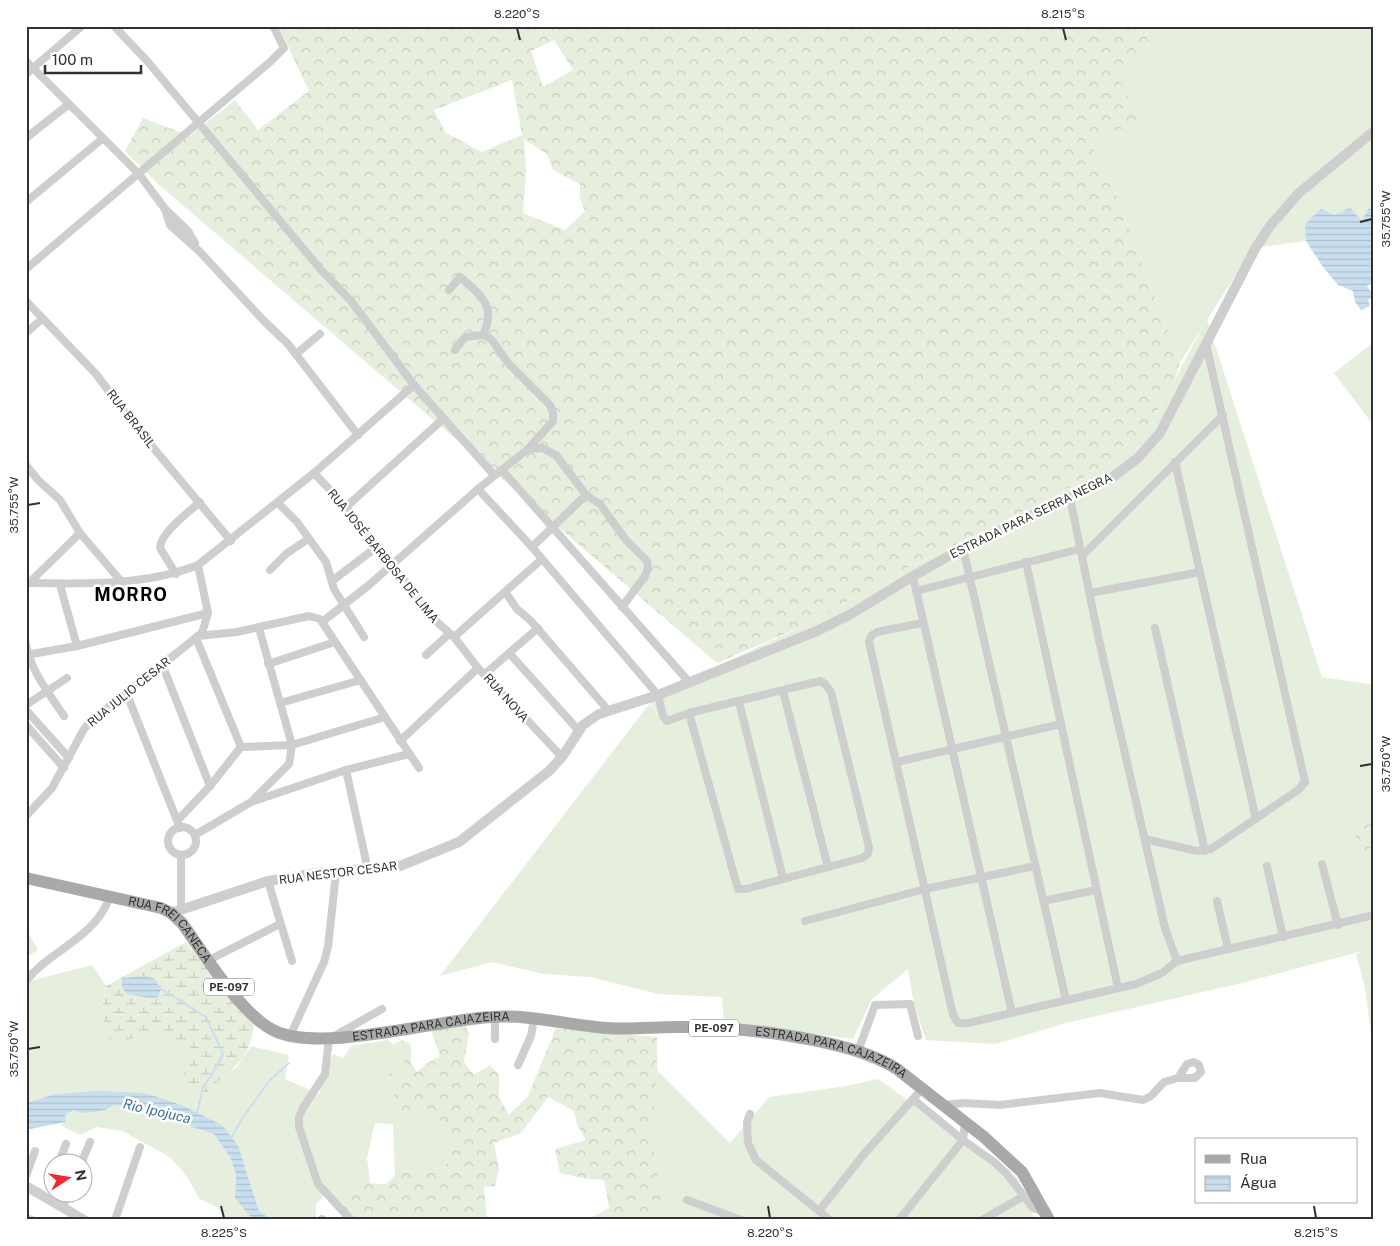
<svg xmlns="http://www.w3.org/2000/svg" width="1400" height="1246" font-family="'Public Sans',sans-serif">
<style>
.grass{fill:#e6eede}
.forest{fill:url(#forest-crowns);fill-rule:evenodd}
.wetland{fill:url(#wetland-marsh)}
.water{fill:url(#water-rules)}
.lines{fill:none;stroke-linecap:round;stroke-linejoin:round}
.stream{stroke:#c9dfef;stroke-width:2}
.minor{stroke:#cecece;stroke-width:8}
.tertiary{stroke:#cecece;stroke-width:10}
.primary{stroke:#a9a9a9;stroke-width:12}
.ticks{fill:none;stroke:#313131;stroke-width:2}
.labels{text-anchor:middle;stroke-width:5;stroke-linejoin:round;paint-order:stroke}
.shield{fill:#fff;stroke:#6f6f6f;stroke-width:1}
.shield-label{font-size:11px;font-weight:bold;fill:#313131}
.street-label{font-size:12px;fill:#313131;stroke:#fff}
.water-label{font-size:14px;font-style:italic;fill:#386f99;stroke:#fff}
.district-label{font-size:18px;font-weight:bold;letter-spacing:1px;fill:#000;stroke:#fff}
.neatline{fill:none;stroke:#313131;stroke-width:2}
.ticks-label{font-size:12px;text-anchor:middle;fill:#313131}
</style>
<defs>
<pattern id="forest-crowns" width="20" height="18" patternUnits="userSpaceOnUse" patternTransform="scale(1.25)"><rect width="20" height="18" fill="#e6eede"/><path d="M2 6a3 3 0 1 1 6 0M12 15a3 3 0 1 1 6 0" fill="none" stroke="#c6cdbf"/></pattern>
<pattern id="wetland-marsh" width="20" height="14" patternUnits="userSpaceOnUse" patternTransform="scale(1.25)"><rect width="20" height="14" fill="#e6eede"/><path d="M1 5h8M5 5V1M11 12h8M15 12V8" fill="none" stroke="#c6cdbf"/></pattern>
<pattern id="water-rules" width="6" height="5" patternUnits="userSpaceOnUse" patternTransform="scale(1.25)"><rect width="6" height="5" fill="#c9dfef"/><path d="M0 2.5h6" fill="none" stroke="#adc0cd"/></pattern>
</defs>
<rect width="100%" height="100%" fill="#fff"/>
<g class="grass">
<polygon points="1145,26 1374,26 1374,232 1253,248 1207,320 1322,677 1374,685 1374,823 1352,828 1374,848 1374,1057 1365,988 1356,954 1363,951 1234,985 1066,1023 996,1044 926,1040 914,1004 908,969 872,999 853,1039 724,1022 722,997 658,994 590,977 544,974 492,962 440,976 650,703 662,721 648,698 810,623 902,570 1051,498 1141,444 1202,328 1180,362 1116,195 1089,136 1119,80 1150,51"/>
<polygon points="1374,342 1374,426 1334,373"/>
<polygon points="26,929 38,950 26,957"/>
<path d="M92,965L106,986L101,1013L154,1031L198,1051L219,1078L237,1067L251,1046L289,1055L285,1079L319,1094L333,1054L343,1058L351,1046L387,1040C399,1047 406,1060 409,1073L403,1077L384,1071L394,1088L393,1107L404,1121L419,1107L435,1110L454,1144L444,1169L405,1166L395,1176L393,1124L375,1123L367,1158L370,1184L343,1196L328,1192L316,1204V1220H271L259,1211L238,1145L222,1125L184,1106L55,1094L26,1103V982Z"/>
<polygon points="657,1070 730,1143 769,1097 847,1086 878,1079 1018,1179 1035,1220 667,1220 664,1217 652,1135"/>
<path d="M115,1105L144,1110L147,1117L166,1119L214,1134L230,1157L236,1175L235,1198L253,1220H227L217,1207L200,1199L185,1174L170,1157L122,1131L97,1127L80,1135L60,1125L66,1122L64,1115L74,1110C88,1114 102,1111 115,1105Z"/>
</g>
<g class="forest">
<path d="M278,26H1145L1150,51L1119,80L1144,123L1089,137L1116,195L1180,362L1175,379L1141,444L1051,498L902,570L810,623L717,663L157,183L125,151L143,118L190,136L235,100L258,130L309,91ZM554,40L573,70L543,87L531,51ZM512,80L522,135L482,152L446,133L434,110ZM524,139L547,154L553,170L580,184V198L585,211L565,230L523,213L526,172Z"/>
<polygon points="1374,823 1374,849 1362,851 1352,828"/>
<path d="M464,1023L469,1033L464,1062L474,1075L490,1065L499,1075V1097L509,1115L528,1096L556,1028L657,1037V1070L652,1135L664,1217L640,1220H587L609,1208L604,1180L587,1179L560,1173L555,1149L586,1140L577,1124L574,1111L548,1097L521,1133L494,1143L499,1170L495,1186L484,1187L487,1220H354L328,1192L336,1188L344,1196L357,1183L386,1184L405,1166L444,1169L454,1144L435,1111L418,1107L404,1121L393,1107L394,1088L377,1077L384,1071L403,1077L409,1073C406,1060 400,1056 394,1044L401,1040L411,1044V1063L417,1072L426,1064L440,1056L431,1030Z"/>
</g>
<path class="wetland" d="M186,942L254,1025C248,1067 231,1065 206,1094L177,1085L198,1051L154,1031L112,1045L101,1013L106,986Z"/>
<g class="water">
<polygon points="1350,208 1362,221 1368,209 1374,210 1374,282 1367,286 1374,296 1368,300 1370,306 1361,310 1355,302 1353,291 1338,285 1323,267 1306,241 1305,224 1321,209 1334,215"/>
<polygon points="145,976 153,978 161,989 158,997 149,998 127,994 122,987 122,978"/>
<polygon points="98,1091 145,1093 184,1106 222,1125 238,1145 259,1211 271,1220 253,1220 235,1198 236,1175 230,1157 214,1134 166,1119 149,1117 144,1110 115,1105 102,1111 82,1113 74,1110 65,1115 66,1122 30,1129 26,1127 26,1103 55,1094"/>
</g>
<g class="lines">
<g class="stream">
<polyline points="161,989 206,1017 223,1054 212,1075 203,1087 197,1114"/>
<polyline points="231,1138 242,1119 269,1081 289,1063"/>
</g>
<g class="minor">
<polyline points="114,26 148,62 321,270 351,301 414,385 494,475"/>
<polyline points="26,61 139,174 165,209 170,225 200,252 263,320 288,344 358,435"/>
<polyline points="26,74 82,26"/>
<polyline points="26,138 69,104"/>
<polyline points="26,202 102,139"/>
<polyline points="165,209 188,231 195,243"/>
<polyline points="26,269 270,62 284,48 273,26"/>
<path d="M449,290L460,277C481,295 497,306 483,335"/>
<polyline points="26,301 96,374 136,427 231,541"/>
<polyline points="26,333 42,319"/>
<polyline points="296,354 320,334"/>
<polyline points="528,449 542,448 556,455 586,495 600,504 626,540 647,561 648,568 645,576 622,607"/>
<polyline points="1175,462 1256,819"/>
<polyline points="26,465 38,480 60,500 80,533 120,580"/>
<polyline points="502,470 689,682"/>
<polyline points="314,473 346,507 402,577 429,615 454,637 478,668 562,757"/>
<polyline points="478,489 532,547 658,695 663,716 667,721 689,713 820,681 825,684 831,692 869,847 868,854 862,858 746,889 738,889 689,713"/>
<polyline points="1070,498 1099,640 1165,928 1177,961"/>
<polyline points="278,503 297,522 326,562 334,589 364,637"/>
<polyline points="346,507 443,419"/>
<polyline points="532,547 586,495"/>
<polyline points="963,548 1066,1000"/>
<polyline points="1082,556 1223,415"/>
<polyline points="1026,562 1118,988"/>
<polyline points="270,570 286,554 308,539"/>
<path d="M176,574L160,548C160,533 189,512 200,502"/>
<polyline points="913,576 1012,1013"/>
<polyline points="332,581 378,546"/>
<path d="M26,583C83,584 145,586 198,565L314,473L414,385"/>
<polyline points="29,583 80,533"/>
<polyline points="60,585 77,646"/>
<polyline points="916,591 1080,549"/>
<polyline points="506,593 517,609 531,621 608,710"/>
<polyline points="1090,593 1200,572"/>
<polyline points="322,622 369,585 478,489 528,449 553,421 553,412 550,405 509,364 491,339 483,335 465,337 455,350"/>
<polyline points="922,623 877,632 871,636 869,642 953,1015 958,1023 968,1023 1136,984 1162,973 1177,961 1374,915"/>
<polyline points="1155,628 1205,851"/>
<polyline points="198,636 237,632 309,616 320,619 419,768"/>
<polyline points="454,637 542,559"/>
<polyline points="196,638 241,747"/>
<path d="M26,644C30,670 50,695 64,716"/>
<polyline points="510,654 579,731"/>
<polyline points="26,655 77,646 208,613"/>
<polyline points="426,655 449,634"/>
<polyline points="162,664 210,786"/>
<polyline points="268,664 335,642"/>
<polyline points="485,674 538,628"/>
<polyline points="783,691 828,867"/>
<polyline points="126,692 180,828"/>
<polyline points="739,702 783,878"/>
<polyline points="280,703 361,680"/>
<polyline points="26,705 67,678"/>
<polyline points="26,710 69,758"/>
<polyline points="26,725 64,768"/>
<polyline points="400,741 478,668"/>
<polyline points="897,762 1061,724"/>
<polyline points="346,770 368,870"/>
<polyline points="254,799 289,764 292,745 259,628"/>
<polyline points="26,816 52,788 84,729 91,721 202,633 208,613 198,565"/>
<polyline points="178,820 210,786 241,747 292,745 385,717"/>
<circle cx="182" cy="841" r="14"/>
<polyline points="195,835 251,802 346,770 409,754"/>
<polyline points="1145,839 1197,851 1211,849 1298,790 1305,782 1206,344"/>
<polyline points="1322,864 1338,925"/>
<polyline points="1267,866 1283,937"/>
<polyline points="268,881 292,961"/>
<polyline points="1043,901 1096,890"/>
<polyline points="1217,901 1228,948"/>
<polyline points="181,908 181,855"/>
<polyline points="805,921 925,889 1035,866"/>
<polyline points="209,960 280,924"/>
<path d="M26,981C51,949 96,938 110,896"/>
<polyline points="290,1036 324,962 328,947 336,873"/>
<polyline points="495,1039 495,1016"/>
<polyline points="858,1051 875,1005 910,1004 918,1036"/>
<polyline points="518,1065 531,1036 534,1019"/>
<polyline points="913,1099 963,1140 994,1162 1007,1174 1033,1208 1044,1212"/>
<polyline points="943,1105 964,1103 1000,1105 1100,1093 1143,1100 1151,1096 1164,1082 1178,1078 1187,1064 1194,1062 1199,1065 1201,1072 1195,1078 1178,1078"/>
<polyline points="750,1114 747,1122 748,1143 756,1160 830,1220"/>
<polyline points="66,1144 61,1157 77,1164"/>
<polyline points="81,1164 90,1142"/>
<polyline points="26,1176 35,1151"/>
<polyline points="687,1200 741,1220"/>
<polyline points="63,1206 69,1194"/>
<polyline points="819,1211 864,1154 922,1089"/>
<polyline points="26,1218 32,1220"/>
<polyline points="322,1219 322,1220"/>
<polyline points="115,1220 140,1147"/>
<polyline points="351,1220 318,1184 299,1127 299,1117 303,1108 325,1074 329,1039 382,1009"/>
<polyline points="899,1220 963,1140 965,1122"/>
<polyline points="982,1220 1024,1196"/>
</g>
<g class="tertiary">
<polyline points="171,913 268,881 317,873 400,866 459,842 549,771 562,757 583,725 599,714 658,695 817,631 851,614 913,576 963,548 1110,479 1138,458 1160,433 1255,249 1270,226 1299,193 1374,131"/>
<polyline points="26,1186 84,1220"/>
</g>
<path class="primary" id="s1" d="M26,878L161,908L171,913L182,923C204,954 242,1016 275,1031C322,1053 435,1020 491,1017C529,1014 568,1025 607,1028C630,1030 654,1027 677,1027C734,1026 850,1038 897,1069L984,1137L1022,1172L1049,1220"/>
</g>
<path class="ticks" d="M517,28L520,40M1063,28L1066,40M1360,222L1372,219M28,505L40,503M1360,766L1372,764M28,1049L40,1047M221,1206L224,1218M768,1206L770,1218M1314,1206L1316,1218"/>
<g class="labels">
<g class="shield">
<rect x="204" y="978.5" width="50" height="17" rx="4"/>
<rect x="689" y="1019.5" width="50" height="17" rx="4"/>
</g>
<g class="shield-label">
<text x="229" y="991">PE-097</text>
<text x="714" y="1032">PE-097</text>
</g>
<g class="street-label">
<text transform="translate(131 419) rotate(52)" y="4">RUA BRASIL</text>
<text transform="translate(1031 516) rotate(-26)" y="4">ESTRADA PARA SERRA NEGRA</text>
<text transform="translate(383 556) rotate(51)" y="4">RUA JOSÉ BARBOSA DE LIMA</text>
<text transform="translate(129 692) rotate(-39)" y="4">RUA JULIO CESAR</text>
<text transform="translate(506 698) rotate(48)" y="4">RUA NOVA</text>
<text transform="translate(338 873) rotate(-7)" y="4">RUA NESTOR CESAR</text>
<text dy="4" stroke="none"><textPath href="#s1" startOffset="158">RUA FREI CANECA</textPath></text>
<text dy="4" stroke="none"><textPath href="#s1" startOffset="466">ESTRADA PARA CAJAZEIRA</textPath></text>
<text dy="4" stroke="none"><textPath href="#s1" startOffset="871">ESTRADA PARA CAJAZEIRA</textPath></text>
</g>
<g class="water-label">
<text transform="translate(157 1111) rotate(13)" y="5">Rio Ipojuca</text>
</g>
<g class="district-label">
<text x="131" y="601">MORRO</text>
</g>
</g>
<rect width="1400" height="1246" fill="none" stroke="#ffffff" stroke-width="55"/>
<rect x="1195" y="1138" width="162" height="65" fill="#ffffff" stroke="#adadad"/>
<rect x="1205" y="1155" width="25" height="8" fill="#a9a9a9" stroke="#adadad"/>
<text x="1240" y="1164" font-size="15" fill="#313131">Rua</text>
<rect x="1205" y="1176" width="25" height="15" fill="url(#water-rules)" stroke="#adadad"/>
<text x="1240" y="1188" font-size="15" fill="#313131">Água</text>
<g transform="translate(68 1178) rotate(78)"><circle r="24" fill="#ffffff" stroke="#adadad"/>
<path d="M0-4L9 19L0 12L-9 19Z" fill="#f02a30"/>
<text y="-8" font-size="14" font-weight="bold" text-anchor="middle" fill="#313131">N</text>
</g>
<path d="M45 65v8h96v-8" fill="none" stroke="#313131" stroke-width="2.5"/>
<text x="52" y="65" font-size="15" fill="#313131" stroke="#ffffff" stroke-width="4" paint-order="stroke">100 m</text>
<rect x="28" y="28" width="1344" height="1190" class="neatline"/>
<g class="ticks-label">
<text x="517" y="18">8.220°S</text>
<text x="1063" y="18">8.215°S</text>
<text transform="translate(1386 219) rotate(-90)" y="4">35.755°W</text>
<text transform="translate(14 505) rotate(-90)" y="4">35.755°W</text>
<text transform="translate(1386 764) rotate(-90)" y="4">35.750°W</text>
<text transform="translate(14 1049) rotate(-90)" y="4">35.750°W</text>
<text x="224" y="1237">8.225°S</text>
<text x="770" y="1237">8.220°S</text>
<text x="1316" y="1237">8.215°S</text>
</g>
</svg>
